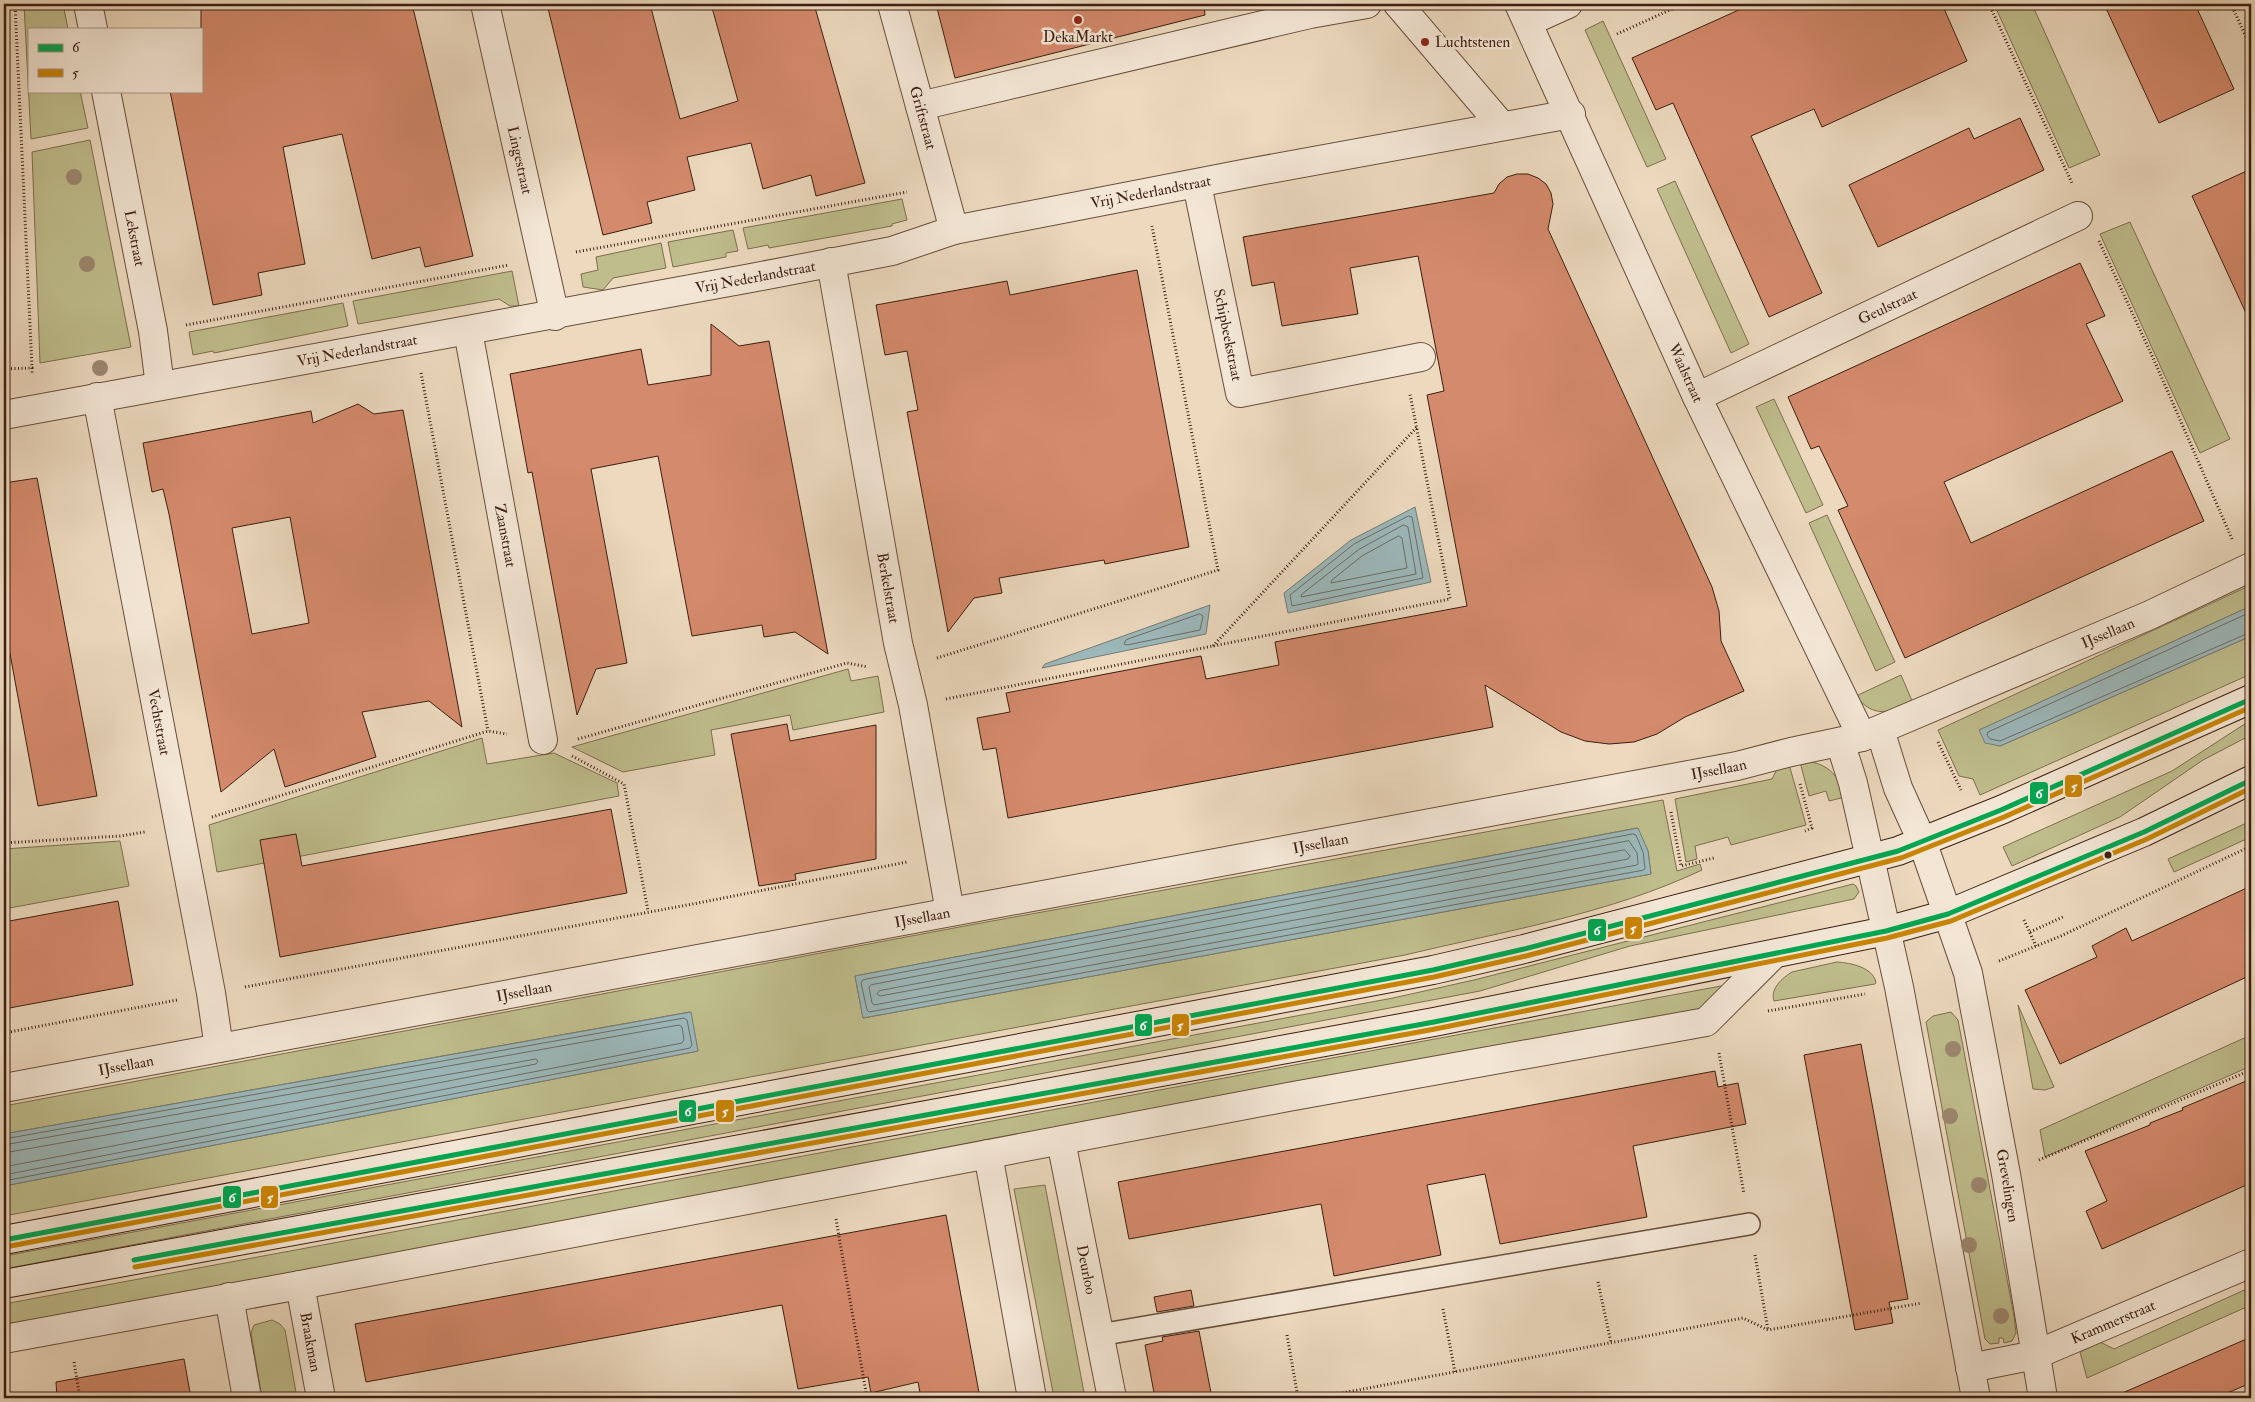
<svg xmlns="http://www.w3.org/2000/svg" width="2255" height="1402" font-family="'IM FELL Double Pica',serif">
<style>
.green{fill:#bfbd8c;stroke:#7e6e4e;fill-rule:evenodd}
.water{fill:#9cb8ba;stroke:#767b76}
.lines{fill:none;stroke-linecap:round;stroke-linejoin:round}
.shore{stroke:#6c6c66;stroke-width:1}
.building{fill:#d48a6c;stroke:#3c1f11;fill-rule:evenodd}
.lane-casing{stroke:#684e3c;stroke-width:24}
.street-casing{stroke:#684e3c;stroke-width:30}
.secondary-casing{stroke:#3c1f11;stroke-width:30}
.path{stroke:#3c1f11;stroke-width:3;stroke-dasharray:1 2.5;stroke-linecap:butt}
.lane{stroke:#f3e6d5;stroke-width:21}
.street{stroke:#f3e6d5;stroke-width:28}
.secondary{stroke:#f3e6d5;stroke-width:28}
.bus-1-casing{stroke:#f3e6d5;stroke-width:9}
.bus-2-casing{stroke:#f3e6d5;stroke-width:9}
.bus-1{stroke:#00a651;stroke-width:5}
.bus-2{stroke:#c88404;stroke-width:5}
.tree{fill:#9d8870}
.poi-dot{fill:#8f2418;stroke:#f3e6d5;stroke-width:2}
.bus-dot{fill:#3c1f11;stroke:#f3e6d5;stroke-width:2}
.labels{text-anchor:middle;stroke-width:5;stroke-linejoin:round;paint-order:stroke}
.poi-label{font-size:15px;fill:#3c1f11;stroke:#f3e6d5}
.street-label{font-size:15px;fill:#3c1f11;stroke:#f3e6d5}
.line-badge{stroke:#f3e6d5;stroke-width:2}
.badge-label{font-size:14px;text-anchor:middle;font-weight:bold;fill:#fff}
</style>
<rect width="100%" height="100%" fill="#ecd9be"/>
<filter id="stains"><feTurbulence type="fractalNoise" baseFrequency=".004" numOctaves="4"/><feColorMatrix values="0 0 0 0 .2 0 0 0 0 .09 0 0 0 0 .02 0 0 0 .5 -.17"/></filter>
<radialGradient id="worn" r=".72"><stop offset=".6" stop-color="#630" stop-opacity="0"/><stop offset="1" stop-color="#630" stop-opacity=".3"/></radialGradient>
<g class="green">
<polygon points="24,4 63,4 68,29 29,29 29,91 80,91 88,128 31,139"/>
<polygon points="1994,4 2032,4 2100,155 2069,168"/>
<polygon points="1603,21 1666,159 1647,167 1585,30"/>
<polygon points="90,140 131,347 40,363 32,152"/>
<polygon points="1675,181 1749,344 1731,353 1657,189"/>
<polygon points="902,199 907,220 892,224 892,226 769,248 768,245 748,249 743,228"/>
<polygon points="2130,222 2230,439 2200,453 2100,234"/>
<polygon points="733,230 738,251 726,253 726,257 673,267 668,242"/>
<polygon points="661,243 666,268 613,278 603,290 583,287 581,274 598,270 596,257"/>
<polygon points="512,271 519,306 510,306 499,299 358,324 353,301"/>
<polygon points="343,303 348,326 214,353 213,351 193,355 189,332"/>
<polygon points="1774,399 1823,505 1806,513 1756,407"/>
<polygon points="1827,515 1895,662 1876,671 1809,523"/>
<polygon points="2251,585 2251,606 1980,730 2000,746 2251,636 2251,674 1980,795 1973,779 1959,776 1938,730"/>
<polygon points="848,669 851,681 878,676 884,712 793,730 790,715 711,730 715,755 623,772 572,747"/>
<path d="M1901,675L1913,703C1889,712 1874,719 1856,696Z"/>
<polygon points="2251,720 2251,735 2203,760 2120,817 2012,866 2003,847 2172,771"/>
<polygon points="482,738 487,764 554,753 617,783 619,796 217,872 209,825"/>
<path d="M1806,761C1829,764 1839,776 1845,797L1829,801L1826,791L1809,796L1800,762Z"/>
<polygon points="1789,764 1806,825 1731,845 1728,837 1695,846 1697,859 1686,862 1675,799 1772,779 1778,767"/>
<path d="M1663,800L1677,871L1700,864L1702,870C1609,914 1505,931 1405,955L4,1216V1186L698,1051L690,1012L4,1134V1106L970,925ZM1637,828L1648,851L1651,874L863,1018L855,976Z"/>
<polygon points="2251,821 2251,837 2174,872 2168,859"/>
<polygon points="120,841 129,886 4,909 4,849"/>
<polygon points="1853,884 1856,886 1859,892 1854,899 1630,946 1480,991 4,1269 4,1256 1393,998 1474,980"/>
<path d="M1837,962C1851,963 1872,967 1876,982L1875,984L1774,1001C1770,989 1782,978 1792,972Z"/>
<polygon points="1721,986 1724,987 1715,1007 4,1326 4,1304"/>
<polygon points="2018,1005 2054,1087 2045,1090 2033,1089"/>
<polygon points="1951,1012 1958,1020 2014,1316 2016,1333 2012,1341 2004,1343 2003,1338 1999,1338 1999,1343 1990,1344 1985,1339 1926,1022 1933,1016"/>
<polygon points="2251,1035 2251,1066 2045,1157 2040,1130"/>
<polygon points="1045,1185 1085,1398 1054,1398 1014,1189"/>
<polygon points="2251,1287 2251,1305 2087,1378 2080,1352 2100,1342 2114,1349"/>
<polygon points="272,1320 280,1324 285,1330 297,1398 262,1398 251,1333 254,1325"/>
</g>
<g class="water">
<polygon points="1415,507 1431,582 1288,613 1284,593 1351,540"/>
<polygon points="1210,605 1206,634 1042,668 1045,664"/>
<polygon points="2251,606 2251,636 2000,746 1985,743 1979,730"/>
<polygon points="1638,828 1648,851 1651,874 863,1018 855,976"/>
<polygon points="691,1012 698,1051 4,1186 4,1134"/>
</g>
<g class="lines">
<g class="shore">
<polygon points="1409,516 1412,517 1423,578 1292,606 1290,595 1354,544"/>
<polygon points="1404,525 1408,527 1416,574 1301,597 1302,594 1358,550"/>
<polygon points="1399,536 1402,538 1407,568 1331,583 1332,580 1362,556"/>
<polyline points="2251,612 1988,732 1987,735 1990,739 2000,741 2251,632"/>
<polygon points="1200,614 1203,616 1200,630 1127,645 1124,644 1126,640"/>
<polygon points="1633,834 1636,835 1643,852 1645,868 1644,870 869,1012 867,1010 861,983 863,980"/>
<polygon points="1629,841 1637,853 1638,863 1637,865 874,1005 872,1003 869,987 871,985"/>
<polygon points="1625,850 1630,856 1628,859 880,996 877,994 879,991"/>
<polyline points="4,1139 684,1018 687,1020 692,1045 690,1048 4,1181"/>
<polyline points="4,1145 679,1025 682,1027 684,1040 682,1043 4,1175"/>
<polyline points="4,1153 536,1059 538,1061 536,1064 4,1167"/>
</g>
</g>
<g class="building">
<polygon points="201,4 412,4 473,256 425,267 420,247 372,259 342,134 283,147 305,264 258,273 262,295 213,305 170,91 201,91"/>
<polygon points="547,4 650,4 680,119 738,101 711,4 814,4 865,183 816,196 811,175 763,189 751,143 687,157 695,190 647,202 652,223 603,235"/>
<polygon points="936,4 1204,4 1205,15 955,78"/>
<polygon points="1752,4 1942,4 1967,61 1822,127 1814,109 1751,136 1822,293 1769,317 1673,103 1656,110 1632,58"/>
<polygon points="2104,4 2195,4 2234,89 2159,123"/>
<polygon points="2020,118 2044,170 1878,247 1849,185 1969,128 1974,139"/>
<polygon points="2251,169 2251,324 2192,196"/>
<polygon points="1517,174 1528,174 1538,178 1546,184 1551,193 1553,204 1548,229 1712,587 1719,611 1721,641 1744,691 1685,717 1657,734 1634,742 1609,744 1585,741 1561,732 1485,685 1493,727 1008,818 996,748 983,750 977,718 1010,712 1006,693 1201,656 1206,679 1279,665 1275,642 1467,606 1427,395 1444,391 1418,256 1350,268 1358,314 1282,326 1274,282 1252,286 1243,237 1494,193 1499,184 1507,177"/>
<polygon points="2080,263 2105,316 2086,324 2123,401 1944,482 1971,543 2172,451 2204,521 1905,658 1838,510 1848,506 1819,446 1811,449 1788,397"/>
<polygon points="1137,270 1189,547 1105,564 1104,560 999,578 1002,593 974,598 948,632 907,412 918,410 907,351 885,355 876,305 1007,281 1010,295"/>
<polygon points="711,324 739,346 769,341 828,654 795,632 764,637 762,625 692,636 658,456 591,469 627,663 596,669 577,715 532,472 528,473 510,374 641,349 648,385 711,375"/>
<path d="M358,404L374,414L403,410L462,727L429,701L362,712L376,757L285,787L274,749L221,792L169,514L163,489L152,492L143,443L311,411L313,423ZM290,517L309,623L252,634L232,528Z"/>
<polygon points="37,478 97,796 38,806 4,621 4,483"/>
<polygon points="787,724 790,741 876,725 876,859 795,874 796,880 759,886 731,734"/>
<polygon points="611,809 627,893 280,957 260,840 296,834 302,866"/>
<polygon points="2251,886 2251,975 2060,1064 2025,990 2097,957 2092,946 2126,928 2132,941"/>
<polygon points="118,901 133,985 4,1009 4,922"/>
<polygon points="1861,1044 1908,1299 1889,1302 1893,1323 1855,1330 1804,1055"/>
<polygon points="1715,1071 1718,1087 1738,1083 1746,1124 1633,1146 1647,1217 1500,1244 1485,1174 1427,1185 1441,1255 1334,1276 1321,1204 1129,1239 1118,1182"/>
<polygon points="2251,1079 2251,1183 2102,1249 2086,1211 2107,1201 2085,1151 2150,1125 2150,1123 2183,1110 2182,1108"/>
<polygon points="946,1215 980,1398 921,1398 918,1382 871,1393 868,1377 798,1389 782,1305 366,1382 355,1324"/>
<polygon points="1191,1290 1194,1306 1157,1312 1154,1297"/>
<polygon points="1199,1331 1212,1398 1155,1398 1145,1345 1163,1341 1162,1337"/>
<polygon points="2251,1337 2251,1383 2215,1398 2111,1398"/>
<polygon points="184,1359 191,1398 57,1398 56,1382"/>
</g>
<g class="lines">
<defs>
<polyline id="lane" points="1099,1335 1749,1224"/>
<g id="street">
<polyline points="88,4 93,29"/>
<path id="s1" d="M485,4L555,316"/>
<path id="s2" d="M892,4L954,230"/>
<polyline points="1398,4 1502,126"/>
<path id="s3" d="M1519,4L1697,397L1862,737"/>
<polyline points="1528,22 1568,4"/>
<path id="s4" d="M106,91L153,331L160,386"/>
<polyline points="920,106 1310,14 1367,4"/>
<path id="s5" d="M1197,184L1240,393L1421,357"/>
<path id="s6" d="M831,262L898,643L913,705L950,912"/>
<path id="s7" d="M468,331L543,740"/>
<path id="s8" d="M97,397L211,993L219,1048"/>
<path id="s9" d="M1697,397L2078,216"/>
<path id="s10" d="M4,415L751,278L892,251L954,230L1248,173L1571,114"/>
<path id="s11" d="M1880,730L1898,788L1922,841L1968,973L2006,1174L2043,1398"/>
<polyline points="1840,742 1853,783 1899,987 1976,1398"/>
<path id="s12" d="M4,1088L1737,766L1791,752L1862,737L2150,615L2251,567"/>
<path id="s13" d="M1061,1141L1112,1398"/>
<polyline points="988,1154 1032,1398"/>
<path id="s14" d="M300,1285L321,1398"/>
<polyline points="229,1297 247,1398"/>
<polyline points="4,1339 300,1285 1288,1097 1706,1022 1773,955"/>
<path id="s15" d="M1970,1368L2035,1355L2251,1263"/>
</g>
<g id="secondary">
<polyline points="4,1240 1433,970 1524,949 1898,851 2001,810 2251,699"/>
<polyline points="4,1284 1434,1022 1886,931 1948,914 2144,832 2251,780"/>
</g>
</defs>
<use href="#lane" class="lane-casing"/>
<use href="#street" class="street-casing"/>
<use href="#secondary" class="secondary-casing"/>
<g class="path">
<polyline points="15,4 32,368"/>
<polyline points="1989,4 2072,183"/>
<polyline points="2231,4 2251,48"/>
<polyline points="1617,34 1683,4"/>
<polyline points="2099,241 2154,360 2232,539"/>
<polyline points="576,252 907,192"/>
<polyline points="186,325 509,265"/>
<polyline points="4,369 32,368 32,375"/>
<polyline points="421,373 488,731"/>
<polyline points="1213,646 1417,427"/>
<polyline points="937,658 1218,570 1152,226"/>
<polyline points="946,699 1450,599 1410,394"/>
<polyline points="578,739 847,663 868,667"/>
<polyline points="1938,742 1961,790"/>
<polyline points="572,756 624,784 648,911"/>
<polyline points="1800,784 1812,828 1805,831"/>
<polyline points="1671,812 1681,866 1714,858"/>
<polyline points="212,817 488,731 507,734"/>
<polyline points="4,843 120,836 145,832"/>
<polyline points="2024,920 2036,946"/>
<polyline points="2030,932 2065,916"/>
<polyline points="1999,961 2061,936 2251,846"/>
<polyline points="245,987 698,903 907,862"/>
<polyline points="1768,1011 1865,994"/>
<polyline points="4,1033 177,1000"/>
<polyline points="1719,1053 1744,1194"/>
<polyline points="2039,1160 2251,1070"/>
<polyline points="836,1219 867,1398"/>
<polyline points="1755,1255 1768,1330"/>
<polyline points="1598,1282 1611,1343"/>
<polyline points="1443,1309 1455,1372"/>
<polyline points="1287,1335 1298,1398"/>
<polyline points="74,1362 80,1398"/>
<polyline points="1315,1398 1743,1318 1768,1330 1922,1303"/>
</g>
<use href="#lane" class="lane"/>
<use href="#street" class="street"/>
<use href="#secondary" class="secondary"/>
<defs>
<g id="bus-1">
<polyline points="4,1240 1433,970 1524,949 1898,851 2001,810 2251,699"/>
<polyline points="134,1260 1434,1022 1886,931 1948,914 2144,832 2251,780"/>
</g>
<g id="bus-2">
<polyline points="5,1247 1434,977 1526,956 1901,858 2004,817 2251,707"/>
<polyline points="135,1267 1435,1029 1887,938 1951,921 2147,839 2251,788"/>
</g>
</defs>
<use href="#bus-1" class="bus-1-casing"/>
<use href="#bus-2" class="bus-2-casing"/>
<use href="#bus-1" class="bus-1"/>
<use href="#bus-2" class="bus-2"/>
</g>
<g class="tree">
<circle cx="74" cy="177" r="8"/>
<circle cx="87" cy="264" r="8"/>
<circle cx="100" cy="368" r="8"/>
<circle cx="1953" cy="1049" r="8"/>
<circle cx="1950" cy="1116" r="8"/>
<circle cx="1979" cy="1185" r="8"/>
<circle cx="1969" cy="1245" r="8"/>
<circle cx="2001" cy="1316" r="8"/>
</g>
<g class="poi-dot">
<circle cx="1078" cy="20" r="5"/>
<circle cx="1425" cy="42" r="5"/>
</g>
<circle class="bus-dot" cx="2108" cy="855" r="4.5"/>
<g class="labels">
<g class="poi-label">
<text x="1078" y="42">DekaMarkt</text>
<text x="1435" y="47" text-anchor="start">Luchtstenen</text>
</g>
<g class="street-label">
<text dy="5" stroke="none"><textPath href="#s2" startOffset="118">Griftstraat</textPath></text>
<text dy="5" stroke="none"><textPath href="#s1" startOffset="160">Lingestraat</textPath></text>
<text dy="5" stroke="none"><textPath href="#s10" startOffset="1169">Vrij Nederlandstraat</textPath></text>
<text dy="5" stroke="none"><textPath href="#s4" startOffset="150">Lekstraat</textPath></text>
<text dy="5" stroke="none"><textPath href="#s10" startOffset="764">Vrij Nederlandstraat</textPath></text>
<text dy="5" stroke="none"><textPath href="#s9" startOffset="211">Geulstraat</textPath></text>
<text dy="5" stroke="none"><textPath href="#s5" startOffset="154">Schipbeekstraat</textPath></text>
<text dy="5" stroke="none"><textPath href="#s10" startOffset="359">Vrij Nederlandstraat</textPath></text>
<text dy="5" stroke="none"><textPath href="#s3" startOffset="405">Waalstraat</textPath></text>
<text dy="5" stroke="none"><textPath href="#s7" startOffset="208">Zaanstraat</textPath></text>
<text dy="5" stroke="none"><textPath href="#s6" startOffset="331">Berkelstraat</textPath></text>
<text dy="5" stroke="none"><textPath href="#s12" startOffset="2158">IJssellaan</textPath></text>
<text dy="5" stroke="none"><textPath href="#s8" startOffset="331">Vechtstraat</textPath></text>
<text dy="5" stroke="none"><textPath href="#s12" startOffset="1744">IJssellaan</textPath></text>
<text dy="5" stroke="none"><textPath href="#s12" startOffset="1339">IJssellaan</textPath></text>
<text dy="5" stroke="none"><textPath href="#s12" startOffset="934">IJssellaan</textPath></text>
<text dy="5" stroke="none"><textPath href="#s12" startOffset="529">IJssellaan</textPath></text>
<text dy="5" stroke="none"><textPath href="#s12" startOffset="124">IJssellaan</textPath></text>
<text dy="5" stroke="none"><textPath href="#s11" startOffset="475">Grevelingen</textPath></text>
<text dy="5" stroke="none"><textPath href="#s13" startOffset="131">Deurloo</textPath></text>
<text dy="5" stroke="none"><textPath href="#s15" startOffset="151">Krammerstraat</textPath></text>
<text dy="5" stroke="none"><textPath href="#s14" startOffset="58">Braakman</textPath></text>
</g>
</g>
<g class="line-badge">
<rect x="2064" y="774" width="19" height="24" rx="5" fill="#c88404"/>
<rect x="2029" y="781" width="20" height="24" rx="5" fill="#00a651"/>
<rect x="1624" y="916" width="19" height="24" rx="5" fill="#c88404"/>
<rect x="1587" y="918" width="20" height="24" rx="5" fill="#00a651"/>
<rect x="1134" y="1013" width="19" height="24" rx="5" fill="#00a651"/>
<rect x="1171" y="1013" width="19" height="24" rx="5" fill="#c88404"/>
<rect x="678" y="1099" width="19" height="24" rx="5" fill="#00a651"/>
<rect x="715" y="1099" width="20" height="24" rx="5" fill="#c88404"/>
<rect x="222" y="1185" width="20" height="24" rx="5" fill="#00a651"/>
<rect x="260" y="1185" width="19" height="24" rx="5" fill="#c88404"/>
</g>
<g class="badge-label">
<text x="2074" y="791">5</text>
<text x="2039" y="798">6</text>
<text x="1633" y="933">5</text>
<text x="1597" y="935">6</text>
<text x="1143" y="1030">6</text>
<text x="1180" y="1030">5</text>
<text x="688" y="1116">6</text>
<text x="725" y="1116">5</text>
<text x="232" y="1202">6</text>
<text x="270" y="1202">5</text>
</g>
<rect width="2255" height="1402" fill="none" stroke="#ecd9be" stroke-width="20"/>
<rect x="5" y="5" width="2245" height="1392" fill="none" stroke="#3c1f11" stroke-width="2.5"/>
<rect x="10" y="10" width="2235" height="1382" fill="none" stroke="#3c1f11"/>
<rect x="28" y="28" width="175" height="65" fill="#f3e6d5" stroke="#aa9687"/>
<rect x="38" y="44" width="25" height="8" fill="#00a651" stroke="#aa9687"/>
<text x="72" y="52" font-size="15" fill="#3c1f11">6</text>
<rect x="38" y="69" width="25" height="8" fill="#c88404" stroke="#aa9687"/>
<text x="72" y="78" font-size="15" fill="#3c1f11">5</text>
<rect width="100%" height="100%" filter="url(#stains)"/>
<rect width="100%" height="100%" fill="url(#worn)"/>
</svg>
